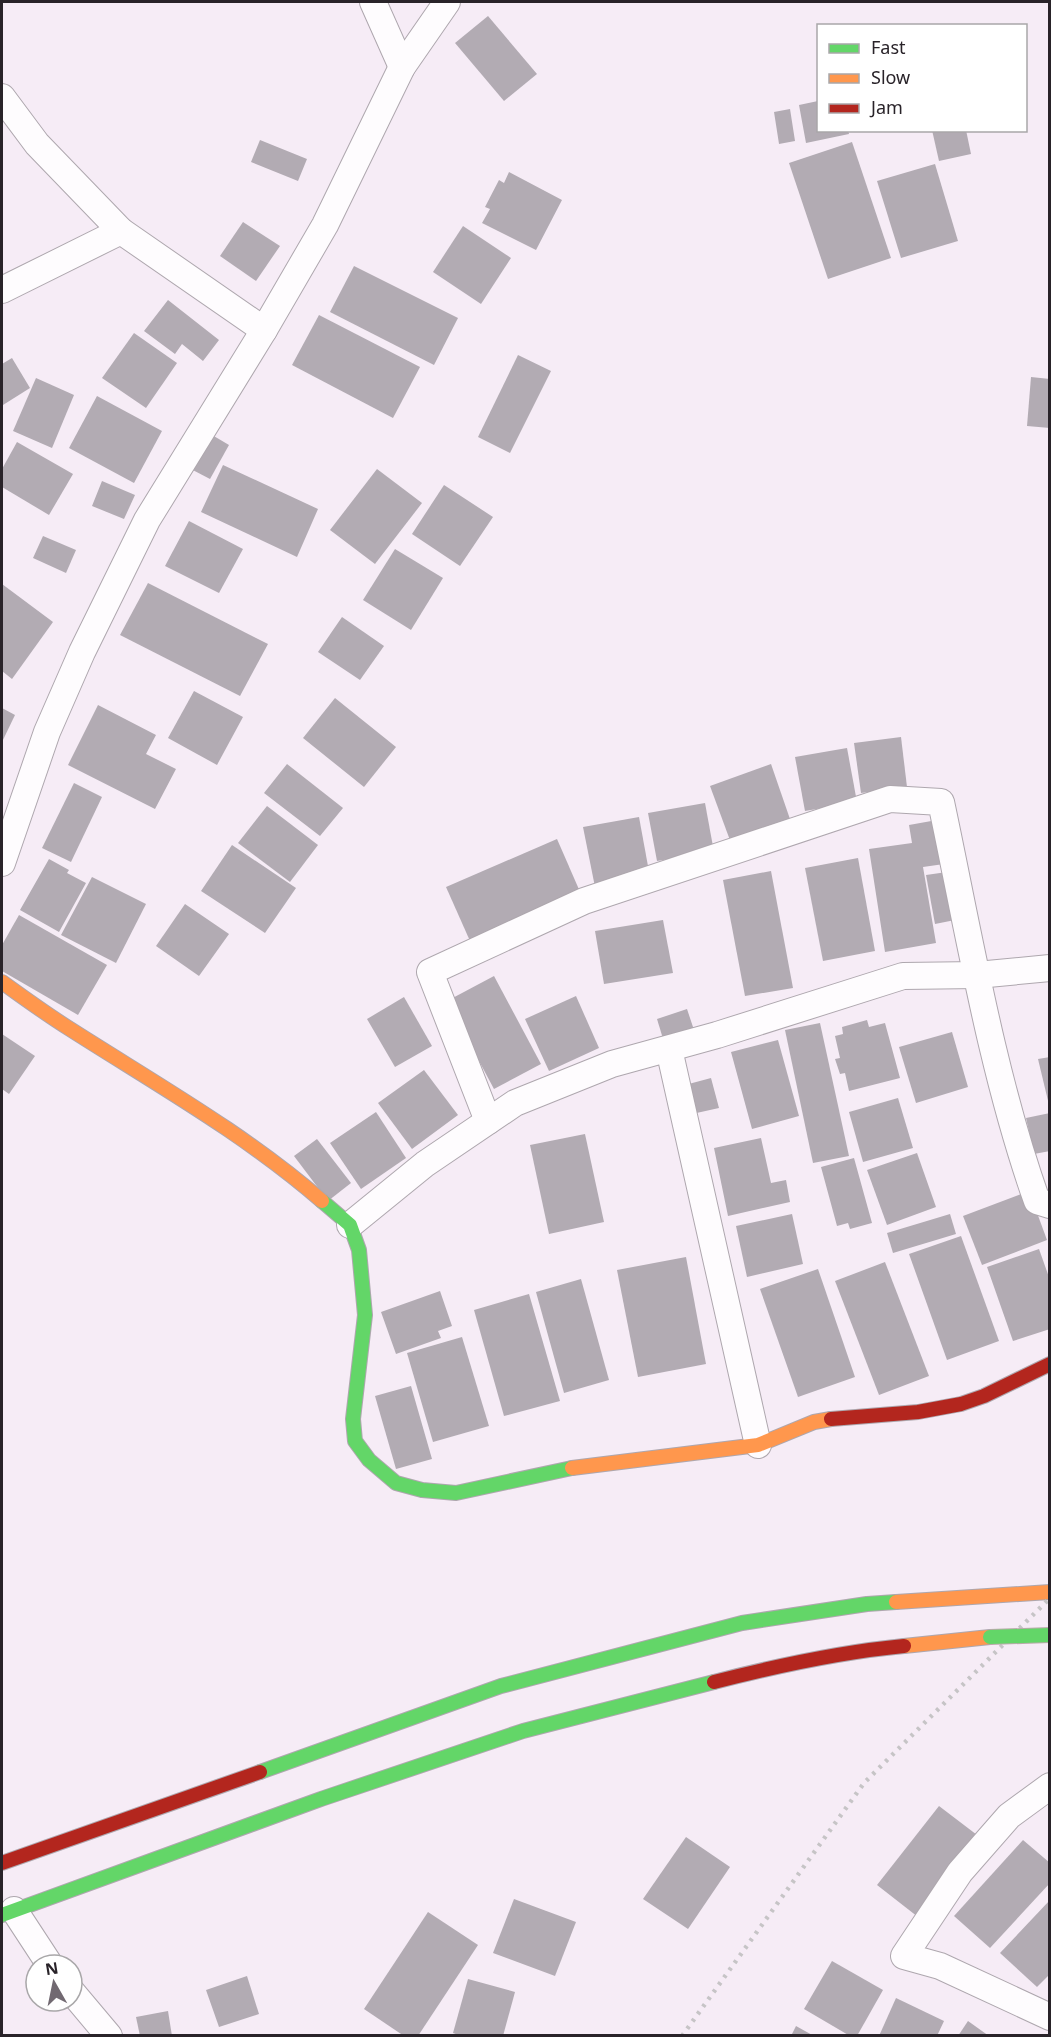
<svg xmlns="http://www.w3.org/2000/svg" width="1051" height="2037" font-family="'Noto Sans',sans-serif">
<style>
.building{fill:#b2abb3}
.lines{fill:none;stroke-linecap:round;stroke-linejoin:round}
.street-casing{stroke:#aea7ae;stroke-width:28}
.fast-casing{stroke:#aea7ae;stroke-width:16}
.slow-casing{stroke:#aea7ae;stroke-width:16}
.jam-casing{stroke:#aea7ae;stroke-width:16}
.street{stroke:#fefcfe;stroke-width:26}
.fast{stroke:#63d668;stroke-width:14}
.slow{stroke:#ff974d;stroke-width:14}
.jam{stroke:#b3261e;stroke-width:14}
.rail{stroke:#c6c4c6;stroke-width:4.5;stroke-dasharray:3 6;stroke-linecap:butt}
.fast-bridge-casing{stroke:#b9abaa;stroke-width:16;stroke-linecap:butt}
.fast-bridge{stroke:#63d668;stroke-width:14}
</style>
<rect width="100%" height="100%" fill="#f6ecf6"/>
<g class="building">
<polygon points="488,16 537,74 504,101 455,43"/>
<polygon points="818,101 818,130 848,130 849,134 806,143 799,105"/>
<polygon points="790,109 795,141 779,144 774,112"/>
<polygon points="932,130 966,130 971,154 939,161"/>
<polygon points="260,140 307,159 298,181 251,162"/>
<polygon points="852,142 891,258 828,279 789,163"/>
<polygon points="935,164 958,241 901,258 877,181"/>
<polygon points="509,172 562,200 536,250 482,223 490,209 485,207 499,180 504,183"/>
<polygon points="243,222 280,246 256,281 220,256"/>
<polygon points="463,226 511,258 481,304 433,272"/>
<polygon points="354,266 458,318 434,365 330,312"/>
<polygon points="168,300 219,340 203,361 182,344 175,354 144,331"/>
<polygon points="319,315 420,367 393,418 292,365"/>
<polygon points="134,333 177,363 146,408 102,378"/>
<polygon points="518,355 551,371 510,453 478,437"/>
<polygon points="12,358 30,388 3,405 2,402 2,364"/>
<polygon points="1031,377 1050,379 1050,428 1027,426"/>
<polygon points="36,378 74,395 52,448 13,431"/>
<polygon points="97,396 162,431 134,483 69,448"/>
<polygon points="207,432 229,445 210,479 187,467"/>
<polygon points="17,442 73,474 49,515 2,487 2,469"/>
<polygon points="223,465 318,509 297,557 201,512"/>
<polygon points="377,469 422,503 375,564 330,530"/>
<polygon points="102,481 135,495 124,519 92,506"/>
<polygon points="444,485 493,517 460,566 412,534"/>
<polygon points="189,521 243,549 219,593 165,566"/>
<polygon points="43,536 76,550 66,573 33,558"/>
<polygon points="395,549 443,578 411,630 363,600"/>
<polygon points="148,583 268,644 240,696 120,635"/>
<polygon points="2,584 53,622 12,679 2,671"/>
<polygon points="342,617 384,646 360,680 318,652"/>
<polygon points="194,691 243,717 217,765 168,738"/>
<polygon points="335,698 396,747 364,787 303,738"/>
<polygon points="98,705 156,735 146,754 176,769 155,809 68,765"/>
<polygon points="2,708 15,715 2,742"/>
<polygon points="901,737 907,787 861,793 854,743"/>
<polygon points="847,748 857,802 805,811 795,757"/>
<polygon points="287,764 343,808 320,836 264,793"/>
<polygon points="771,764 791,822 731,843 710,786"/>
<polygon points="74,783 102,797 71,862 42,848"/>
<polygon points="705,803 714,852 657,861 648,813"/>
<polygon points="267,806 318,845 290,882 238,843"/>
<polygon points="639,817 650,877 595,887 583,827"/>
<polygon points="937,820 944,864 923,867 936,943 885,952 869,849 912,843 909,825"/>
<polygon points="557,839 581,894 470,941 446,887"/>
<polygon points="232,845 296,888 265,933 201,891"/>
<polygon points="858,858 875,951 823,961 805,868"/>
<polygon points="49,859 69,870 67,873 86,883 59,932 20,910"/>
<polygon points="771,871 793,988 745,996 723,880"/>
<polygon points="947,872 955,920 935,924 926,875"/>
<polygon points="92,877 146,904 116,963 61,935"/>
<polygon points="185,904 229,934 199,976 156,946"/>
<polygon points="19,915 107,965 78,1015 2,971 2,945"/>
<polygon points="663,920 673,973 604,984 595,931"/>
<polygon points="494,976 541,1064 494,1089 447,1001"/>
<polygon points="576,996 599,1048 549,1071 525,1019"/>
<polygon points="404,997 432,1046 395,1067 367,1019"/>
<polygon points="687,1009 695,1033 664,1042 657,1019"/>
<polygon points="867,1020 869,1027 885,1023 900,1078 849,1091 845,1073 840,1074 835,1059 840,1058 835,1036 843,1034 842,1027"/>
<polygon points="820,1023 849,1156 813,1163 785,1030"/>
<polygon points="952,1032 968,1087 916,1103 899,1047"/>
<polygon points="2,1034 35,1056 9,1094 2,1089"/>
<polygon points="778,1040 799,1116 752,1129 731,1052"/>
<polygon points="1050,1057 1050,1105 1049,1105 1038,1059"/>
<polygon points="424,1070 458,1115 412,1149 378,1103"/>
<polygon points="711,1078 719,1108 692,1114 685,1085"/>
<polygon points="898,1098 913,1148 863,1162 849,1112"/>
<polygon points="376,1112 406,1158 361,1189 330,1143"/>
<polygon points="1050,1113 1050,1151 1034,1154 1026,1118"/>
<polygon points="585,1134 604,1222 549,1234 530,1145"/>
<polygon points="761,1138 771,1183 786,1180 790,1202 728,1216 714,1148"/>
<polygon points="317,1139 351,1183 328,1201 294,1156"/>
<polygon points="917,1153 936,1207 887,1225 867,1170"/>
<polygon points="854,1158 872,1223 850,1229 848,1223 837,1226 821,1167"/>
<polygon points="1029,1191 1047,1240 982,1265 963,1216"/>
<polygon points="792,1214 803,1264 747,1277 736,1226"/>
<polygon points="950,1214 956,1234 893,1253 887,1233"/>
<polygon points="961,1236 999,1341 947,1360 909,1254"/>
<polygon points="1039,1249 1050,1280 1050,1329 1013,1341 987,1267"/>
<polygon points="686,1257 706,1364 638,1377 617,1270"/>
<polygon points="885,1262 929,1376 879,1395 835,1281"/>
<polygon points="818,1269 855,1377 798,1397 760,1289"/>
<polygon points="581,1279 609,1380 564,1393 536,1292"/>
<polygon points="440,1291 452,1326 438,1331 441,1338 396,1354 381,1312"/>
<polygon points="529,1294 560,1401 504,1416 474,1310"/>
<polygon points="462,1337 489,1426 433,1442 407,1353"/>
<polygon points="411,1386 432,1459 396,1469 375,1396"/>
<polygon points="939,1806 981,1838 918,1917 877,1885"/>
<polygon points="686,1837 730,1867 688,1929 643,1899"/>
<polygon points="1023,1840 1050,1863 1050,1883 990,1948 954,1916"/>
<polygon points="514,1899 576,1922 555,1976 493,1953"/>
<polygon points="1050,1900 1050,1974 1037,1987 1000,1953"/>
<polygon points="428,1912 478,1945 418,2036 404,2036 364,2009"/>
<polygon points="832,1961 883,1990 857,2036 850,2036 804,2009"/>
<polygon points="247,1976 259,2014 219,2027 206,1990"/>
<polygon points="468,1979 515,1992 503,2036 461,2036 453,2033"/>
<polygon points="896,1998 944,2021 937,2036 879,2036"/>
<polygon points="168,2011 172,2036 140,2036 136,2017"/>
<polygon points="968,2021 989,2036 958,2036"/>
<polygon points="796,2026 814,2036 791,2036"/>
</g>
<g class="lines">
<defs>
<g id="street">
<polyline points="373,2 402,67"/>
<polyline points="2,97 37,144 121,231 264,330"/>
<polyline points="2,290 121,231"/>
<polyline points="2,863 47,732 82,652 147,520 264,330 325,225 402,67 447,2"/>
<polyline points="669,1049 758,1445"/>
<path d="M488,1121L430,972L584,901L890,799L941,802C969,934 992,1074 1037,1201L1050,1205"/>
<polyline points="350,1225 425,1164 515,1103 612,1064 717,1035 903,976 977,975 1050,968"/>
<polyline points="1050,1786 1009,1816 960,1872 904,1956 940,1966 1050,2017"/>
<polyline points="14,1910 50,1965"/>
<polyline points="72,1992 109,2036"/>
</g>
<g id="fast">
<polyline points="322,1201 350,1225 359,1250 365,1315 353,1419 355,1441 369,1460 396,1483 422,1490 456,1493 572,1468"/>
<polyline points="260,1772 501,1686 742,1623 867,1604 896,1602"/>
<polyline points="2,1915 321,1799 523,1731 714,1682"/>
</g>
<g id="slow">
<path d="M2,982C24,998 46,1014 70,1029C156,1084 245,1134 322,1201"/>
<polyline points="572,1468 758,1445 814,1422 831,1419"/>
<polyline points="896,1602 1050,1592"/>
<polyline points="904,1646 990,1637"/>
</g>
<g id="jam">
<polyline points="831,1419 918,1412 961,1404 984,1396 1050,1364"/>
<path d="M714,1682C776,1666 840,1652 904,1646"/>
<polyline points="2,1863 260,1772"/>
</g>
</defs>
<use href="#street" class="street-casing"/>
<use href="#fast" class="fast-casing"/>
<use href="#slow" class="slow-casing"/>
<use href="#jam" class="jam-casing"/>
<use href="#street" class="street"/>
<use href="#fast" class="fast"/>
<use href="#slow" class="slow"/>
<use href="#jam" class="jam"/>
<polyline class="rail" points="682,2036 864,1783 1050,1598"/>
<defs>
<polyline id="fast-bridge" points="990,1637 1050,1635"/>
</defs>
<use href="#fast-bridge" class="fast-bridge-casing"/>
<use href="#fast-bridge" class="fast-bridge"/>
</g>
<rect width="1051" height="2037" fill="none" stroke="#292329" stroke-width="6"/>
<rect x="817" y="24" width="210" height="108" fill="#ffffff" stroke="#a9a7a9" stroke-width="1.5"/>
<rect x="829" y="44" width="30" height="9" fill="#63d668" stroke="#a9a7a9" stroke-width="1.5"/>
<text x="871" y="54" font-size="18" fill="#292329">Fast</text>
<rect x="829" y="74" width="30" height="9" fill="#ff974d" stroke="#a9a7a9" stroke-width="1.5"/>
<text x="871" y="84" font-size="18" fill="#292329">Slow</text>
<rect x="829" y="104" width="30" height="9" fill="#b3261e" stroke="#a9a7a9" stroke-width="1.5"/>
<text x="871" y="114" font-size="18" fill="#292329">Jam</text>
<g transform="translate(54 1983) rotate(351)"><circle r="28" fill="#ffffff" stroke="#a9a7a9" stroke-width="1.5"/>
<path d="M0-4.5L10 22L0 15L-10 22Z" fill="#716971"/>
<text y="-9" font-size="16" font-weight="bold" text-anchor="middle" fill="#292329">N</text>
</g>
</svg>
